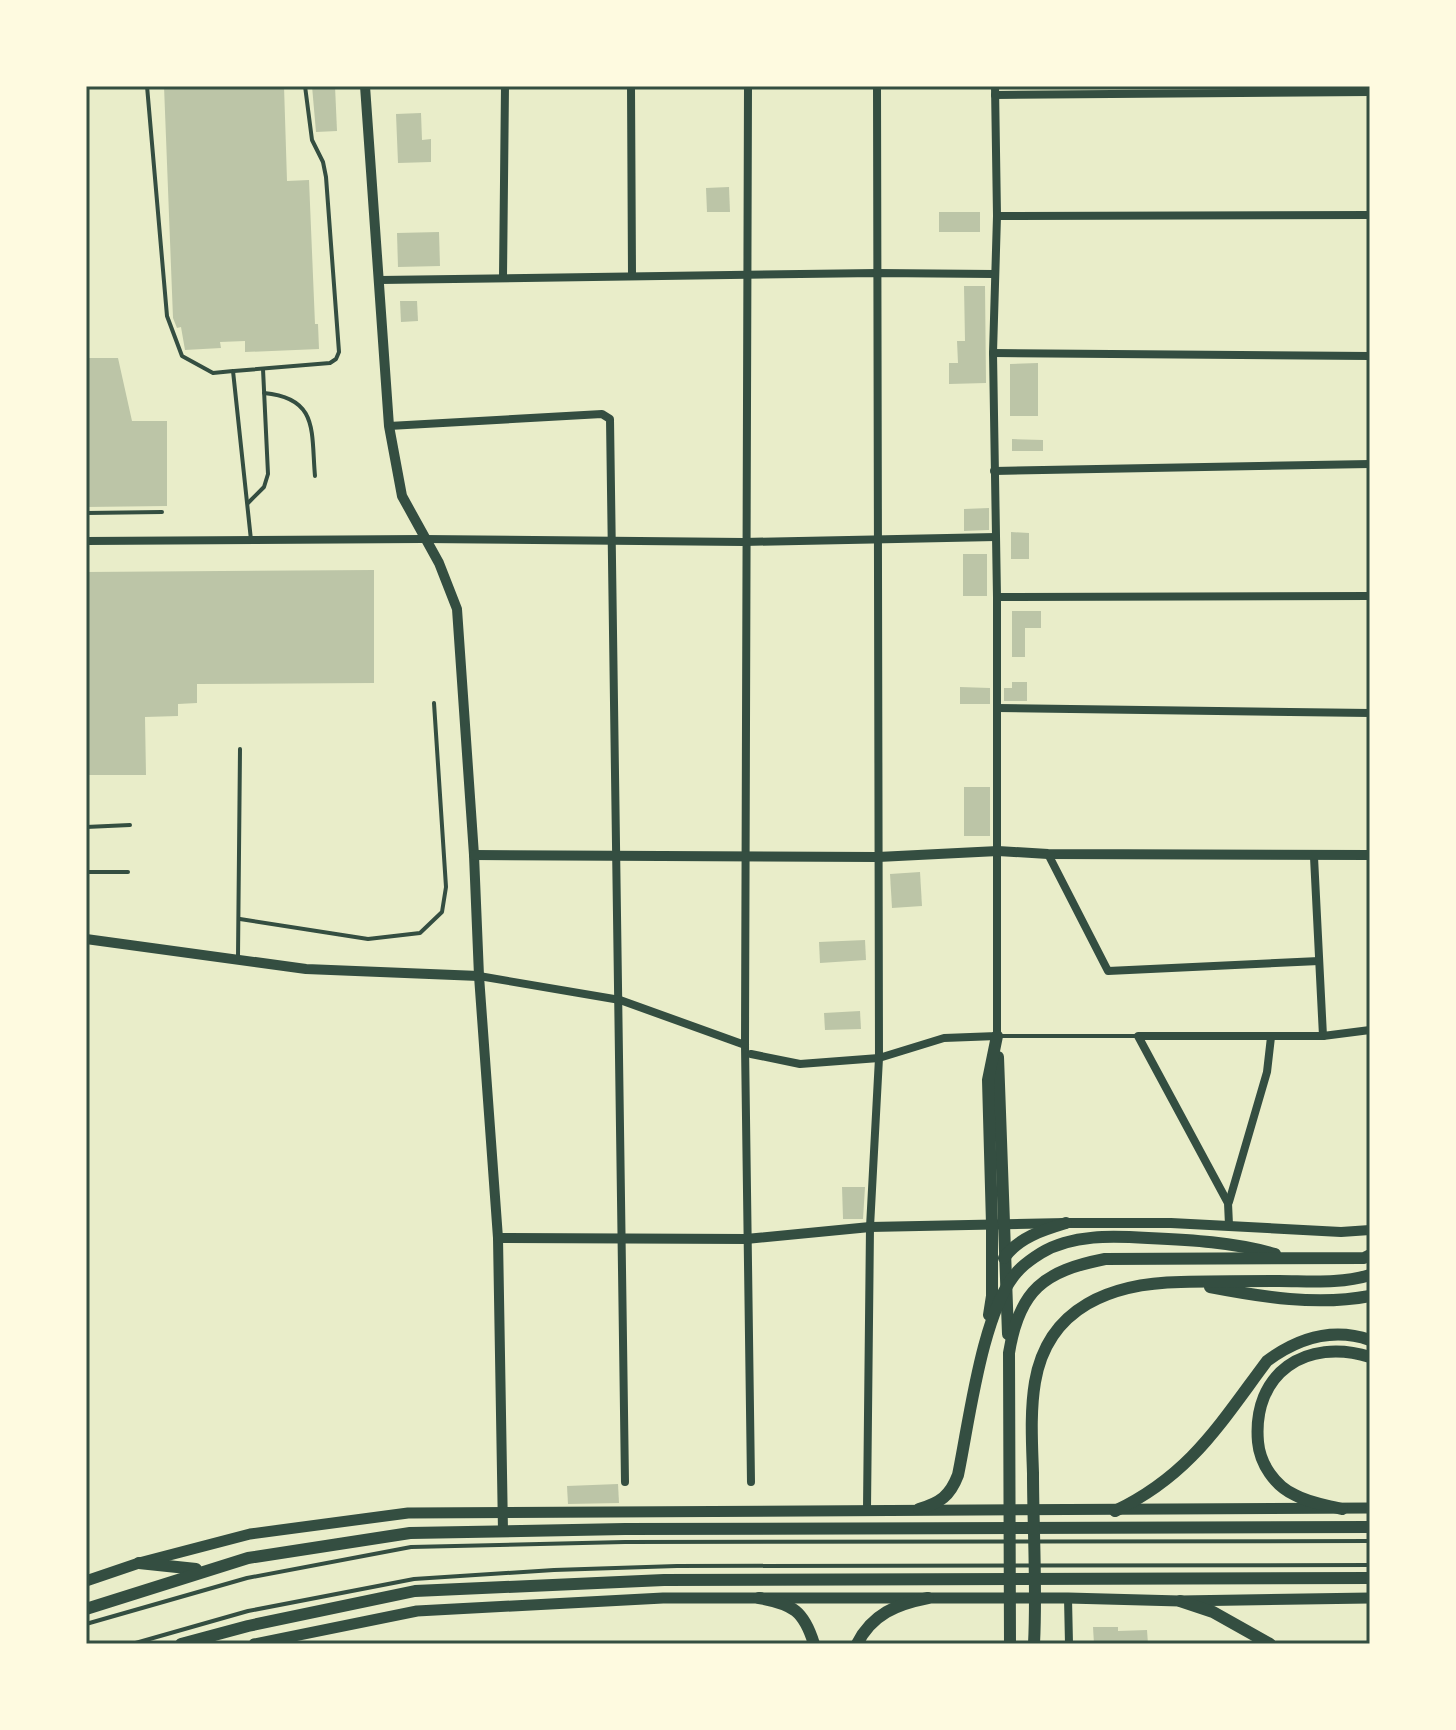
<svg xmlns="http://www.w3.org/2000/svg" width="1456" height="1730" font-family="'Zilla Slab',serif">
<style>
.building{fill:#bcc5a7}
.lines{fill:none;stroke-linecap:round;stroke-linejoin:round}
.service{stroke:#344e41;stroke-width:4}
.minor{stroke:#344e41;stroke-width:8}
.tertiary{stroke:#344e41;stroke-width:10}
.secondary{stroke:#344e41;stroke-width:11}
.primary{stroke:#344e41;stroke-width:12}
.neatline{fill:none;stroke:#344e41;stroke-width:3}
</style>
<rect width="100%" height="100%" fill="#e9edc9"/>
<g class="building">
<polygon points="164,86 284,86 287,181 309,180 315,324 318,324 319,349 245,352 245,341 220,342 221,348 185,350 181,327 177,328 173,318"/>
<polygon points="312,86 335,86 337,131 316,132"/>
<polygon points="421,113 422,140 431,139 431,162 398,163 396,114"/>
<polygon points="729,187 730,212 707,212 706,188"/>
<rect x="939" y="212" width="41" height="20"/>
<polygon points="439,232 440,266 398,267 397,233"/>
<polygon points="964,286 985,286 986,383 949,384 949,363 958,363 957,341 965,341"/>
<polygon points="400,301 417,301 418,321 401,322"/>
<polygon points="86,358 118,358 132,421 167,421 167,506 86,507"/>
<polygon points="1038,363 1038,416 1010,416 1010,364"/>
<polygon points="1012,439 1043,440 1043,451 1012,451"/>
<polygon points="989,508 989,530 964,531 964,509"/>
<polygon points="1011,532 1029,533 1029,559 1011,559"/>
<rect x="963" y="554" width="24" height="42"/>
<polygon points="374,570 374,683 197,684 197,703 178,704 178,716 145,717 146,775 86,775 86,572"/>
<polygon points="1012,611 1041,611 1041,628 1025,628 1025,657 1012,657"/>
<polygon points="1012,682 1027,682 1027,701 1004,701 1004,688 1012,688"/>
<polygon points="960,687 990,688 990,704 960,704"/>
<rect x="964" y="787" width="26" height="49"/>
<polygon points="920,872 922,906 892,908 890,874"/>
<polygon points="865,940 866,960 820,963 819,942"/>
<polygon points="860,1011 861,1029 825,1030 824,1013"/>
<polygon points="842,1187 865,1187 863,1219 843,1219"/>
<polygon points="618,1484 619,1503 568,1504 567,1486"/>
<polygon points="1093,1627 1118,1627 1118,1631 1147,1630 1148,1644 1094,1644"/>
</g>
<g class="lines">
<g class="service">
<polyline points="147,86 167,316 182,356 213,373 233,371 251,540"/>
<polyline points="234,371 330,363 336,359 339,352 326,177 323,162 312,140 305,86"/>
<path d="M264,393C319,398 311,432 315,476"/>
<polyline points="248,503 264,487 268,474 263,369"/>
<polyline points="86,513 162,512"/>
<polyline points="86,827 130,825"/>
<polyline points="86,872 128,872"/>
<polyline points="240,919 368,939 420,933 442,912 446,887 434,703"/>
<polyline points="238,957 240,749"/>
<polyline points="1000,1036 1138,1036"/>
<polyline points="86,1624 247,1578 411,1547 625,1542 1370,1541"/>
<polyline points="132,1644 248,1611 414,1579 554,1570 677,1566 1370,1565"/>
</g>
<g class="minor">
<polyline points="631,86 632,275"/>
<polyline points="748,86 745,1045 751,1482"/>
<polyline points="995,95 1370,92"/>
<polyline points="997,216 1370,215"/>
<polyline points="503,277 505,86"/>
<polyline points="380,280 877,273 994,274"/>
<polyline points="993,353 1370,356"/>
<polyline points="389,426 602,414 610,419 625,1482"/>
<polyline points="994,471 1370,464"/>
<polyline points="86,541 423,539 744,542 996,537"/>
<polyline points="997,597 1370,596"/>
<polyline points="997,708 1370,713"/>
<polyline points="1048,854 1108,971 1319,961"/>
<polyline points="1314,857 1323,1036"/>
<polyline points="479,976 620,1000 745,1045"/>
<polyline points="751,1054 800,1064 879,1058 944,1038 997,1036 997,597 993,353 997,216 995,86"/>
<polyline points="1229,1202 1267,1072 1271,1037"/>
<polyline points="1229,1225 1228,1203 1138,1036 1323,1036 1370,1030"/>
<polyline points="867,1509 870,1227 879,1058 877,86"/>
<polyline points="1068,1598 1069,1644"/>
</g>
<g class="tertiary">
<polyline points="365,86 389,426 402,496 439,563 457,609 474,855 479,976 498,1238 503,1531"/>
<polyline points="474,855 878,857 998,851 1048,854 1370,855"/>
<polyline points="86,939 306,969 479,976"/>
<polyline points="498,1238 746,1239 870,1227 1066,1223 1171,1223 1341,1232 1370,1230"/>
</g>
<g class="secondary">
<polyline points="86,1581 139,1563 250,1534 408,1513 1370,1508"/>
<polyline points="254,1644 417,1611 663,1598 1068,1598 1180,1601 1370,1598"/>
</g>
<g class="primary">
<polyline points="998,1057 1008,1334"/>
<path d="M1004,1258C1019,1237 1043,1230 1066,1223"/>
<path d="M1210,1287C1262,1297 1317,1306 1370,1296"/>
<polyline points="989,1315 992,1296 992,1224 988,1080 997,1036"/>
<path d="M919,1509C940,1503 950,1496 958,1475C969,1423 982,1311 1017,1272C1023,1265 1033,1258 1041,1253C1072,1234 1113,1236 1148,1238C1191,1240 1233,1242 1275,1254"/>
<path d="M1342,1509C1326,1505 1309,1503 1295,1495C1275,1486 1260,1464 1258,1442C1252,1373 1306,1337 1370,1357"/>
<path d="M1115,1511C1190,1475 1219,1425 1267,1361C1298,1338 1332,1327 1370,1340"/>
<polyline points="139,1563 196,1569"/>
<path d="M759,1598C793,1604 804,1611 814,1644"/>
<polyline points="1180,1601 1213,1612 1270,1644"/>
<polyline points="86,1609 248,1558 410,1533 625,1529 1370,1527"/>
<polyline points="181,1644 248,1626 415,1591 664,1580 1370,1578"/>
<path d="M857,1644C872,1614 897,1604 928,1598"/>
<path d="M1010,1644L1009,1353C1019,1290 1044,1271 1105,1259L1364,1258L1370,1255"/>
<path d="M1034,1644C1037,1587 1033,1530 1033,1473C1032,1443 1030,1412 1035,1382C1048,1306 1113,1283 1181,1282C1214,1281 1247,1281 1279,1281C1309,1281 1341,1284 1370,1275"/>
</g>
</g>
<rect width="1456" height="1730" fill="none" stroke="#fefae0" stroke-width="176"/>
<rect x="88" y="88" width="1280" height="1554" class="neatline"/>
</svg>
